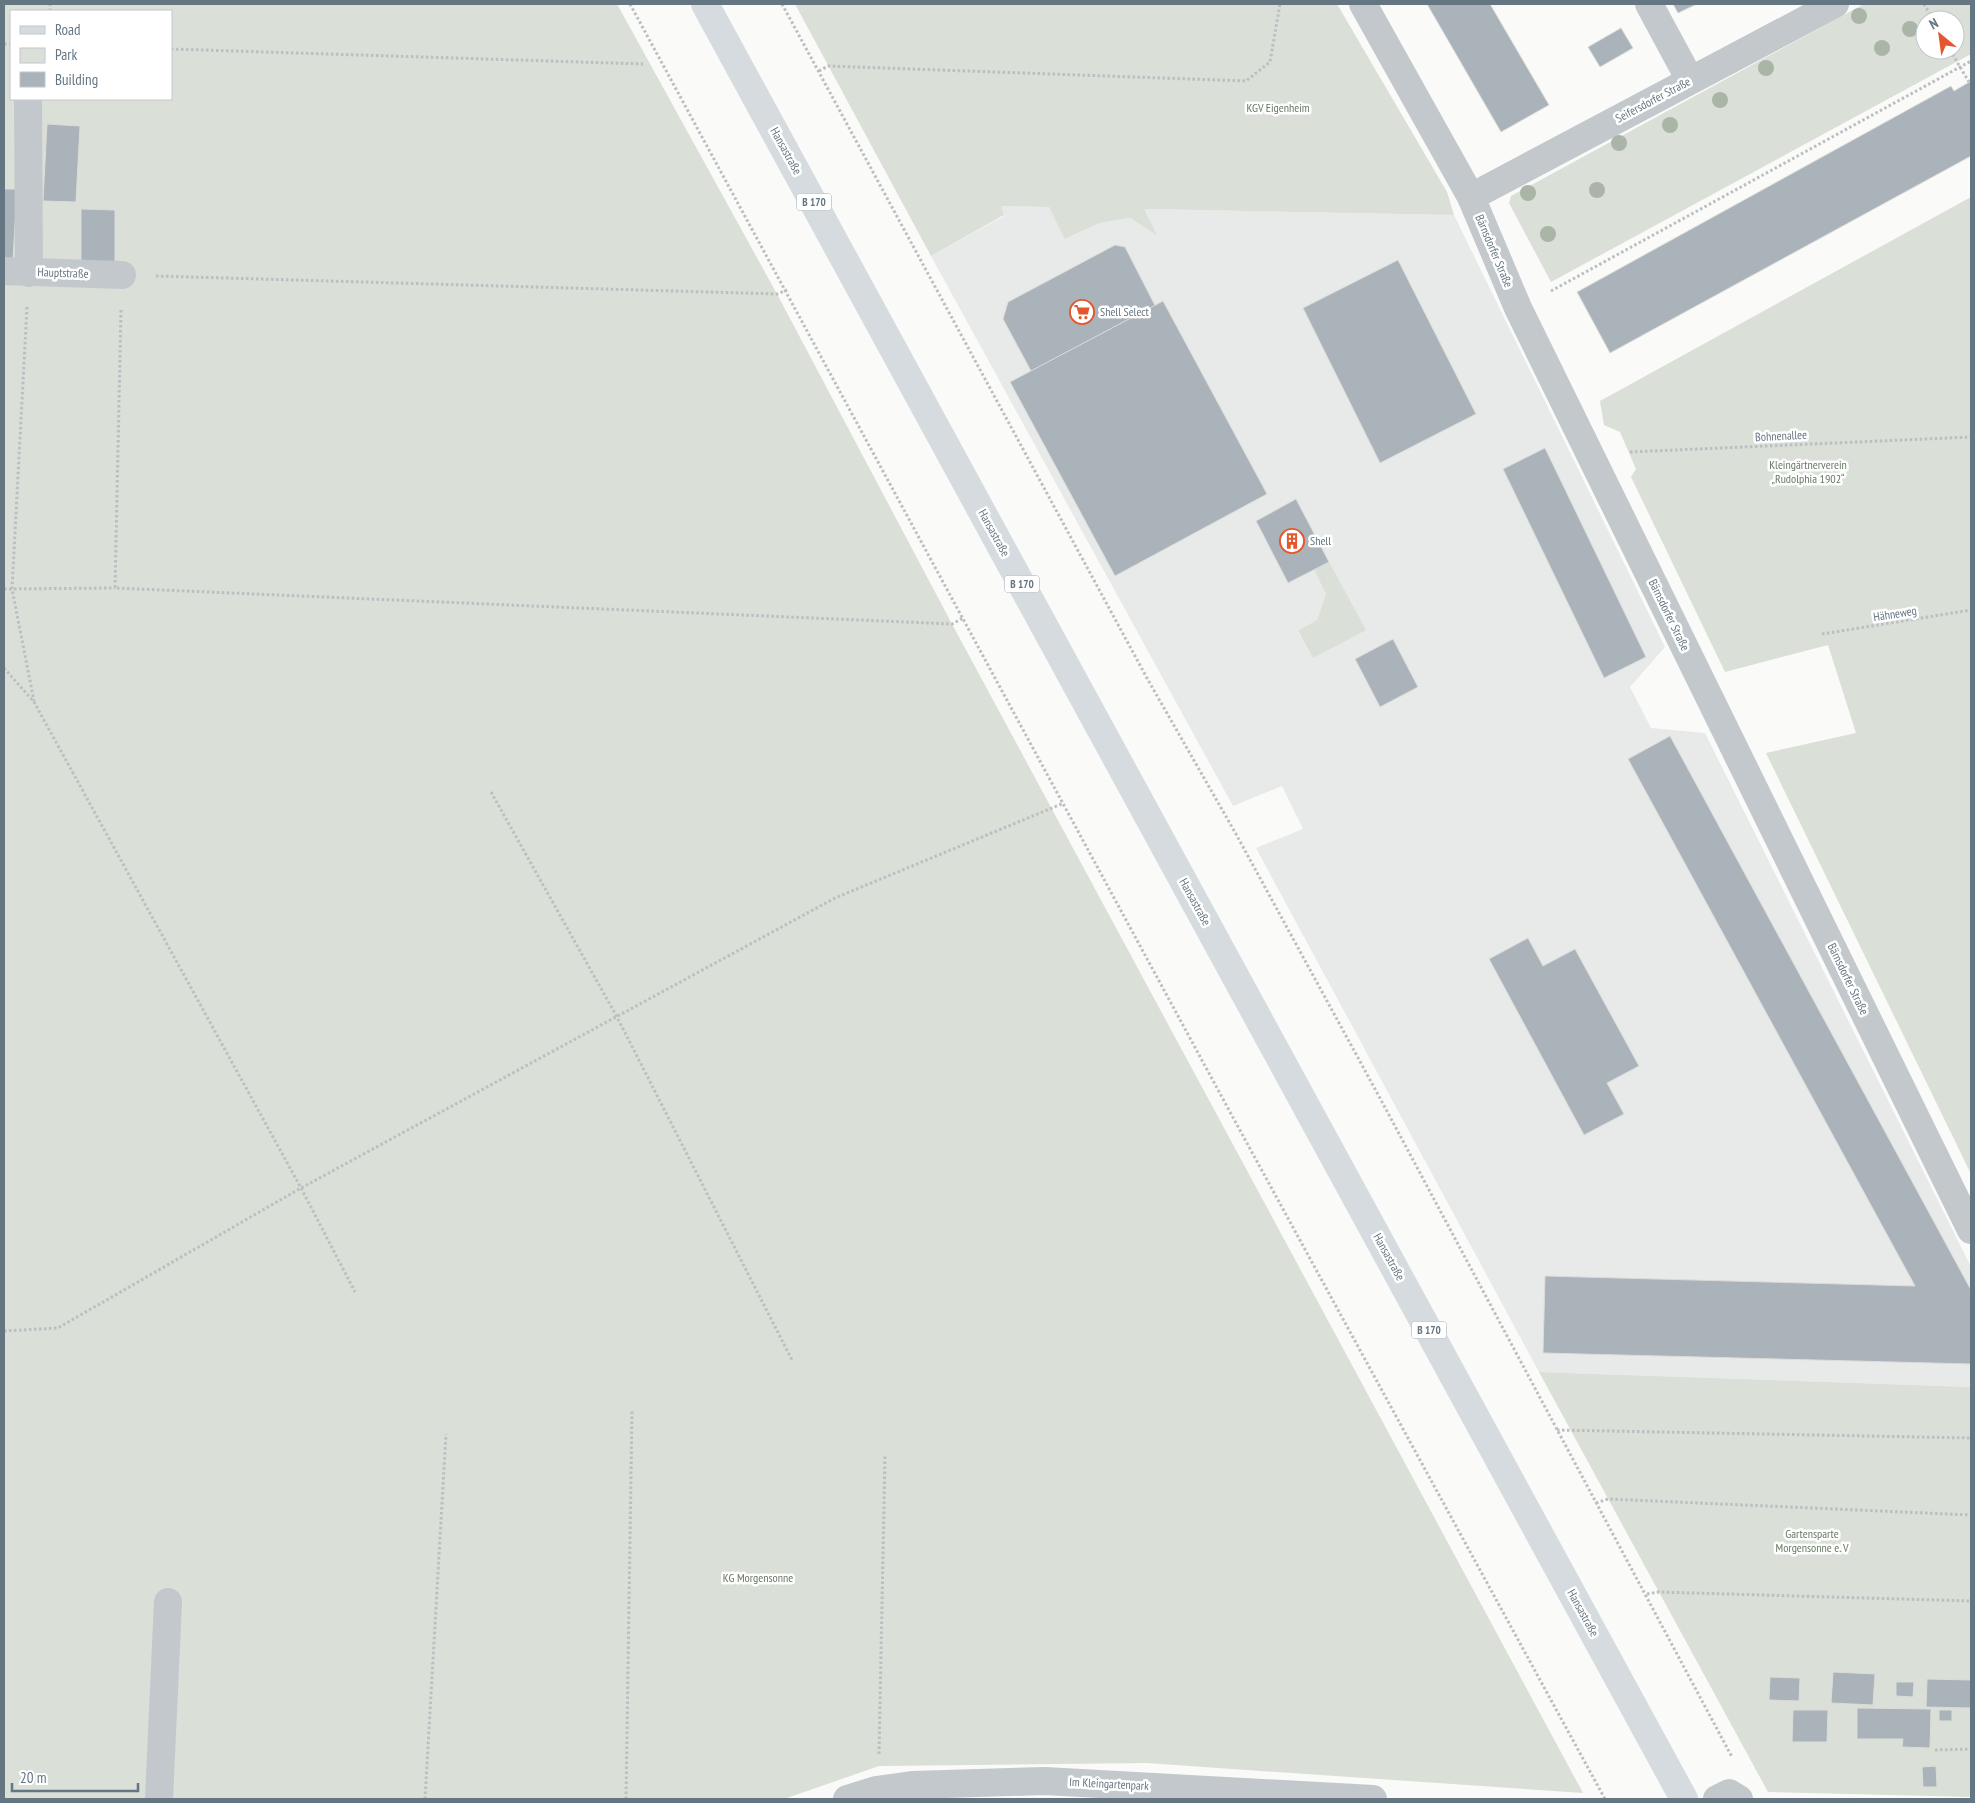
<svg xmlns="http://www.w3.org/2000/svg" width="1975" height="1803" font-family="'PT Sans Narrow',sans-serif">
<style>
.built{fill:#e8e9e9;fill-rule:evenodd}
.green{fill:#dadfd7;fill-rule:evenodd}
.building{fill:#aab3b9;stroke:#dcdcda}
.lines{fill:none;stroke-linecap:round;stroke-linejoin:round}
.path{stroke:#bbbfc2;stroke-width:3;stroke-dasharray:2.5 2.5;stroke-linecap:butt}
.minor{stroke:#c3c8cc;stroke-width:28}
.major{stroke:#d6dbdf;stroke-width:28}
.tree{fill:#aab4a7}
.labels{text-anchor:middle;stroke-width:5;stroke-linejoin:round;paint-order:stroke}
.shield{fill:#fff;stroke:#939fa8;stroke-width:1}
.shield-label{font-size:11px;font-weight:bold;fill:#657683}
.street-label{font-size:12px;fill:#657683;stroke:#fff}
.park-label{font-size:12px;fill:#687a64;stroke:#fff}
.poi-label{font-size:12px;fill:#657683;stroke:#fff;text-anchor:start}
</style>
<rect width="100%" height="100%" fill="#fafaf8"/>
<path class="built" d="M1000,206L1049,207L1066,239L1100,223L1130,218L1156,233L1143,209L1454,215L1665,647L1630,687L1651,728L1705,733L1971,1267V1387L1539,1372L1256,848L1303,829L1282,786L1233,806L931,256L1004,216ZM1326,594L1313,658L1298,632L1317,620Z"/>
<g class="green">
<path d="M4,4H617L777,294L952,624L1583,1793L1146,1763L879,1766L784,1799H4ZM11,11H171V99H11Z"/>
<polygon points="795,4 1337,4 1447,192 1454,215 1144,209 1157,235 1130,218 1100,223 1065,239 1049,207 1001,206 1004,215 931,256"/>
<path d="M1864,4H1971V54L1551,282L1509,203L1511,196ZM1925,20H1955V50H1925Z"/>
<polygon points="1971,197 1971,1174 1766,753 1856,733 1828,645 1725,672 1631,477 1636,469 1620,432 1604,425 1600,401"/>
<polygon points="1329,562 1366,630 1313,658 1298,631 1317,620 1326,594 1314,569"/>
<polygon points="1539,1372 1971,1387 1971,1797 1768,1792"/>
</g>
<g class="building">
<polygon points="1427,4 1490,4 1549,105 1501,132"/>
<polygon points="1673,4 1697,4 1678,13"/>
<polygon points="1621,28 1633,48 1600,67 1588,47"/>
<polygon points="1971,81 1971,156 1610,353 1577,292 1951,86 1954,91"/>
<polygon points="47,124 80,126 76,202 43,201"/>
<polygon points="4,189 17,189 13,260 4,260"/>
<polygon points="81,209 115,210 115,262 81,262"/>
<polygon points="1115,245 1125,247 1162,319 1038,384 1003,319 1008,302"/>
<polygon points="1398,260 1476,414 1380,463 1303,308"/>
<polygon points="1163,301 1267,494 1115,576 1010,382"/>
<polygon points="1545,448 1646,657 1604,678 1503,469"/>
<polygon points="1296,499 1329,562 1288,583 1256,521"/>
<polygon points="1393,639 1418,687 1380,707 1355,659"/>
<polygon points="1670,736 1971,1290 1971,1364 1543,1353 1545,1276 1915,1286 1628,759"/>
<polygon points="1528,938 1543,966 1575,949 1639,1066 1607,1083 1624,1114 1584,1135 1489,959"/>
<polygon points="1833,1672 1875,1674 1873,1705 1831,1703"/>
<polygon points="1770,1677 1800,1678 1799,1701 1769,1700"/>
<polygon points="1927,1679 1971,1680 1971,1708 1926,1707"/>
<polygon points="1896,1682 1914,1682 1913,1697 1896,1696"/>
<polygon points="1857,1708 1931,1709 1930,1748 1902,1747 1903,1739 1857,1739"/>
<polygon points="1793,1710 1828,1710 1827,1742 1792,1742"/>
<rect x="1939" y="1710" width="13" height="11"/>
<polygon points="1936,1766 1937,1787 1923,1787 1922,1767"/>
</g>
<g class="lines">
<g class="path">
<polyline points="630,4 1230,1112 1605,1799"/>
<polyline points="782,4 1148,680 1236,834 1381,1100 1732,1757"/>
<polyline points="1924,4 1933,20"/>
<polyline points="50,11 50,4"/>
<polyline points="4,44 11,44"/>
<polyline points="171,49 643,64"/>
<polyline points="1950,50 1969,82"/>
<polyline points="819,71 828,66 1246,81 1270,62 1280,4"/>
<polyline points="156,276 777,294 787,290"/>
<polyline points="1551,291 1971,61"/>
<polyline points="27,307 12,589 34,701"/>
<polyline points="121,310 115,588 952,624 963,618"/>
<polyline points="1630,452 1971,437"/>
<polyline points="4,589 115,588"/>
<polyline points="1822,634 1971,610"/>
<polyline points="4,668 34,702 301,1188 355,1292"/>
<polyline points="491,792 617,1017 792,1360"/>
<polyline points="4,1331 58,1328 301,1188 835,898 1064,803"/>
<polyline points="1557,1430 1971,1438"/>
<polyline points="1596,1503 1608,1499 1971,1515"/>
<polyline points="1647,1594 1658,1592 1971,1601"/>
<polyline points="1935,1750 1971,1749"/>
<polyline points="879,1754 885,1455"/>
<polyline points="425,1799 446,1434"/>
<polyline points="626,1799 632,1410"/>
</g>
<g class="minor">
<polyline points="1363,4 1471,197 1518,308 1971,1230"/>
<polyline points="1649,4 1690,80"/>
<polyline points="28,99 29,273"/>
<polyline points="1471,197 1835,4"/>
<polyline points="4,271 122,275"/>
<polyline points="159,1799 168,1602"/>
<polyline points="847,1799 876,1790 912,1785 1045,1781 1373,1799"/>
<polyline points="1717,1799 1729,1793 1739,1799"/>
</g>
<polyline class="major" points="705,4 1684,1799"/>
</g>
<g class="tree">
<circle cx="1859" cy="16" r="8"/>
<circle cx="1910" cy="29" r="8"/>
<circle cx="1882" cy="48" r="8"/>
<circle cx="1766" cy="68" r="8"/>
<circle cx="1720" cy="100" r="8"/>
<circle cx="1670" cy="125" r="8"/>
<circle cx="1619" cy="143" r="8"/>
<circle cx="1597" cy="190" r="8"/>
<circle cx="1528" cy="193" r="8"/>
<circle cx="1548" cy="234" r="8"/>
</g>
<defs>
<symbol id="supermarket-ring" viewBox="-11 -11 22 22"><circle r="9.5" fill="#fff" stroke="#e4572e" stroke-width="1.5"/><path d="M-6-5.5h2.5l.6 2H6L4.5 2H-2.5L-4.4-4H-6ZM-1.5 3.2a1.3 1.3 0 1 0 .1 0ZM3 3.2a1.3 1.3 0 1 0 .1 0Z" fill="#e4572e"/></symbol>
<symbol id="building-ring" viewBox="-11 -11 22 22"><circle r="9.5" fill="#fff" stroke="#e4572e" stroke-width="1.5"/><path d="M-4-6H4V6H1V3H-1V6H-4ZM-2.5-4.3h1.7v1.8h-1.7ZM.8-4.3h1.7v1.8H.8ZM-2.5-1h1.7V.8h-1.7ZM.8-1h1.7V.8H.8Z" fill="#e4572e"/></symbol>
</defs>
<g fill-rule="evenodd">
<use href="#supermarket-ring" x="1068" y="298" width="28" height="28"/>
<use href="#building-ring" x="1278" y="527" width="28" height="28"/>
</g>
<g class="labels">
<g class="shield">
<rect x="796.5" y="193.5" width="35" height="17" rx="4"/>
<rect x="1004.5" y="575.5" width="35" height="17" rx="4"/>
<rect x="1411.5" y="1321.5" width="35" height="17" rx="4"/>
</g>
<g class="shield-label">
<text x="814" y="206">B 170</text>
<text x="1022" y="588">B 170</text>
<text x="1429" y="1334">B 170</text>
</g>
<g class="street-label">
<text transform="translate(1653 100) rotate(-28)" y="4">Seifersdorfer Straße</text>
<text transform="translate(786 151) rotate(61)" y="4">Hansastraße</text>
<text transform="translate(1494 251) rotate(67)" y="4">Bärnsdorfer Straße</text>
<text transform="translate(63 273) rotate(2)" y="4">Hauptstraße</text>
<text transform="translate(1781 436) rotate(-3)" y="4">Bohnenallee</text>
<text transform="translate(994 533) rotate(61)" y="4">Hansastraße</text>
<text transform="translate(1895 614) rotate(-9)" y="4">Hähneweg</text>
<text transform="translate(1669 615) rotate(64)" y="4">Bärnsdorfer Straße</text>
<text transform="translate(1195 902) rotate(61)" y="4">Hansastraße</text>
<text transform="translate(1848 979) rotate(64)" y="4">Bärnsdorfer Straße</text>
<text transform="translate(1389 1257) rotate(61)" y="4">Hansastraße</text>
<text transform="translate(1583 1613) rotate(61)" y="4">Hansastraße</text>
<text transform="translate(1109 1784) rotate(3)" y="4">Im Kleingartenpark</text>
</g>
<g class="park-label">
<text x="1278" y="112">KGV Eigenheim</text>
<text x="1808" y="469">Kleingärtnerverein<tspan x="1808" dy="14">„Rudolphia 1902“</tspan></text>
<text x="1812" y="1538">Gartensparte<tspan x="1812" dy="14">Morgensonne e. V</tspan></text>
<text x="758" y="1582">KG Morgensonne</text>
</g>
<g class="poi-label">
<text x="1100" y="316">Shell Select</text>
<text x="1310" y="545">Shell</text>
</g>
</g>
<rect width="1975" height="1803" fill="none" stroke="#657683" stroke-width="10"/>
<rect x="10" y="10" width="162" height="90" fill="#ffffff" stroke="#c1c8cd"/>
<rect x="20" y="26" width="25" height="8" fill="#d6dbdf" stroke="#c1c8cd"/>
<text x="55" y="35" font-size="15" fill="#657683">Road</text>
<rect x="20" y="48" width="25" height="15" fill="#dadfd7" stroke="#c1c8cd"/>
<text x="55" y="60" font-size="15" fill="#657683">Park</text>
<rect x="20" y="72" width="25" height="15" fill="#aab3b9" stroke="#c1c8cd"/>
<text x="55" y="85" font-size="15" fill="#657683">Building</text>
<g transform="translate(1940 35) rotate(331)"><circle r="24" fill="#ffffff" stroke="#c1c8cd"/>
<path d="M0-4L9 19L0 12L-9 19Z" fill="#e4572e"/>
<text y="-8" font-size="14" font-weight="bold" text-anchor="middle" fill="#657683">N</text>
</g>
<path d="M12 1783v8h126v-8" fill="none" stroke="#657683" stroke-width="2.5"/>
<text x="20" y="1783" font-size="15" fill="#657683" stroke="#ffffff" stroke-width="4" paint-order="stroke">20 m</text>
</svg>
